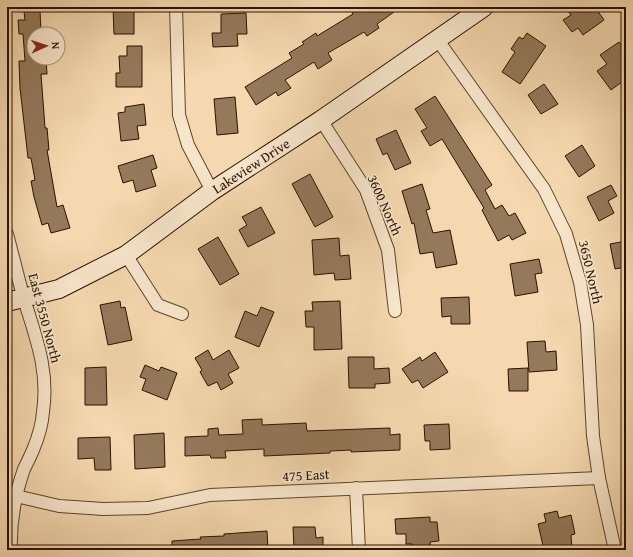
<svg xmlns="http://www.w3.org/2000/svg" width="633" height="557" font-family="'Gentium Book Plus',serif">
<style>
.building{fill:#94795b;stroke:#2b1200}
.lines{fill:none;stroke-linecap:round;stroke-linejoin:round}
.street-casing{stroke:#5e442c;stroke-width:14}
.secondary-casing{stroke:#2b1200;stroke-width:20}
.street{stroke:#f8e6cb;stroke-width:12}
.secondary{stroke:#f8e6cb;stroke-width:18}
.labels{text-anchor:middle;stroke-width:3.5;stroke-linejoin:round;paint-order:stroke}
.street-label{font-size:14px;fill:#2b1200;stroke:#f8e6cb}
</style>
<rect width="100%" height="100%" fill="#f5d8af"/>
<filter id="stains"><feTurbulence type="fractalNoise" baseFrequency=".005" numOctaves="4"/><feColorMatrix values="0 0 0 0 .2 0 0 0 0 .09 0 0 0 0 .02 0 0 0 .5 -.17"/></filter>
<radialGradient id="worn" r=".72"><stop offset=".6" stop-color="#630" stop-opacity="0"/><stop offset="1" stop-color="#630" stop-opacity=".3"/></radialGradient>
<g class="building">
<polygon points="113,7 134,7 134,34 114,34"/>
<polygon points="349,7 401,7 377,24 379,28 367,36 364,32 328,53 332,60 318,69 314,62 285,80 291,88 278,96 276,92 256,105 245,87 292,58 289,53 304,44 302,42 316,33 317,36 353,14"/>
<polygon points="565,7 595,7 604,20 583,35 578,28 572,32 563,20 571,15"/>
<polygon points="40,10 41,32 34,33 34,58 46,58 47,74 41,74 45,128 47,128 49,150 47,150 57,207 63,205 70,228 51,233 48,223 42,225 34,197 31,181 35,180 31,158 28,158 20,88 19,61 25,61 23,34 19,34 18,20 25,20 24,11"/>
<polygon points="246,13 247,34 237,34 238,46 213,47 212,33 221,33 221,14"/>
<polygon points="527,33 546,46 520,84 502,72 515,52 511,49 519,37 523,39"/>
<polygon points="619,42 626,52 626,79 611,90 597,71 607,64 600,55"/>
<polygon points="127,46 142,46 142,87 116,87 116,73 120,73 119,56 127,56"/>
<polygon points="544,84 558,104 541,114 528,95"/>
<polygon points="435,96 492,185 485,190 495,209 502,205 509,216 515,213 526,233 512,240 509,235 498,241 482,210 484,208 442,139 430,146 421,131 427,128 415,109"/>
<polygon points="235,97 238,133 217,135 214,99"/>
<polygon points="144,104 146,125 137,126 139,139 121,141 118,113 125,112 125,107"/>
<polygon points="396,130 411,163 395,170 387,153 383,155 376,139"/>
<polygon points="582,145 595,166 579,177 565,156"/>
<polygon points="153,155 157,168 151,170 156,186 136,192 133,180 123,183 118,166"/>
<polygon points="310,174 333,217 315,227 292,184"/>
<polygon points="422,184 430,209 426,210 433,233 450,230 457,264 436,268 433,252 420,254 414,223 412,224 402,191"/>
<polygon points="611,185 617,196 608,201 614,213 599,221 587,197"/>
<polygon points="261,207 275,233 248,247 239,230 247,225 242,217"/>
<polygon points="218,237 239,274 220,285 198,249"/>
<polygon points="339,238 340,256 349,255 351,279 335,280 334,273 314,275 312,240"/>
<polygon points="626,241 626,267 615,269 610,244"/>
<polygon points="539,259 542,273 535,274 538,292 515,296 510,264"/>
<polygon points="469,297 470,324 451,324 451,316 442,317 441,298"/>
<polygon points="120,301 121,308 125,307 132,340 108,345 100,305"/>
<polygon points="340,301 342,349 314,350 314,327 306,327 305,311 313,311 312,302"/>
<polygon points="261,307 274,312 259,347 235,337 245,311 257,316"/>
<polygon points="545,341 546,352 556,351 557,370 529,372 527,342"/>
<polygon points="208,350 213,360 229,350 239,368 228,374 233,383 221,390 217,382 208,386 200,372 202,370 195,358"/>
<polygon points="435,352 448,372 423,388 418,380 412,383 402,369 420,357 422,361"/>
<polygon points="348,357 374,357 374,369 389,368 390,383 375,384 375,388 349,388"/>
<polygon points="145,365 159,371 161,367 177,373 167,400 142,390 146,379 140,377"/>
<polygon points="106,367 107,405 85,405 85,368"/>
<polygon points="528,368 528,391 509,391 508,369"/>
<polygon points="262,419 262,425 306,423 307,431 390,428 390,435 400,434 400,450 351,452 351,450 330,451 330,453 264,456 264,449 225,451 226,458 211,458 210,455 185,456 185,437 208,436 208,429 218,428 219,435 243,434 242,420"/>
<polygon points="449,424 450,449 430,450 430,441 425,441 424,425"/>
<polygon points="164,433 165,467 135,469 134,435"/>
<polygon points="110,437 111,470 95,470 94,458 78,459 78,438"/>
<polygon points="557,511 559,518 571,515 575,534 571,535 572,548 561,550 544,550 538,524 546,522 544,514"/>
<polygon points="430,517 430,522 437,522 439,541 430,542 431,550 413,550 412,544 406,544 406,534 396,534 395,519"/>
<polygon points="293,527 315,527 316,538 323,537 323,550 294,550"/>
<polygon points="267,531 268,550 172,550 172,541 201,539 200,537 224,536 224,534"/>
</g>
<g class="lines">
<defs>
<g id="street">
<polyline points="176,7 179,115 188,145 212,191"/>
<polyline points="437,39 544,189 566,234 580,282 587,325 593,436 599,478 615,550"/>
<polyline points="321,120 366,190 388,250 395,311"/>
<path d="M7,234C13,256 18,278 24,299C36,338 49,370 43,412C42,425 38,438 33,450C30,457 27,463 24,469C15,495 10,523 11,550"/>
<polyline points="126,255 158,305 182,314"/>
<polyline points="356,488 359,550"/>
<polyline points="16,496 59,506 103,509 148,508 210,495 599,478"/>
</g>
<polyline id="secondary" points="7,302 59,289 126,255 212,191 321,120 484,7"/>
</defs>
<use href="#street" class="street-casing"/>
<use href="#secondary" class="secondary-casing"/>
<use href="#street" class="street"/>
<use href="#secondary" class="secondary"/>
</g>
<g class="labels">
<g class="street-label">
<text transform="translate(251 166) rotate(-33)" y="5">Lakeview Drive</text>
<text transform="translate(385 205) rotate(66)" y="5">3600 North</text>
<text transform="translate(591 272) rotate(77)" y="5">3650 North</text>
<text transform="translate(45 318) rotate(75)" y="5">East 3550 North</text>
<text transform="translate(306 475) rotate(-3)" y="5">475 East</text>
</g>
</g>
<rect width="633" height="557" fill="none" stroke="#f5d8af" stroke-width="24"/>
<rect x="8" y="8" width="617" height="541" fill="none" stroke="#2b1200" stroke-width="2"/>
<rect x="12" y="12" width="609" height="533" fill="none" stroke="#2b1200"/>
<g transform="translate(46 46) rotate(87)"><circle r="19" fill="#f8e6cb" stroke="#a6917a"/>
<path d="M0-3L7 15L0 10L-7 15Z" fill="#8f2418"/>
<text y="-6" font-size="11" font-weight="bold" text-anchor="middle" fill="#2b1200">N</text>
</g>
<rect width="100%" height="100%" filter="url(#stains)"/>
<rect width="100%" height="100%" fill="url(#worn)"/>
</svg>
